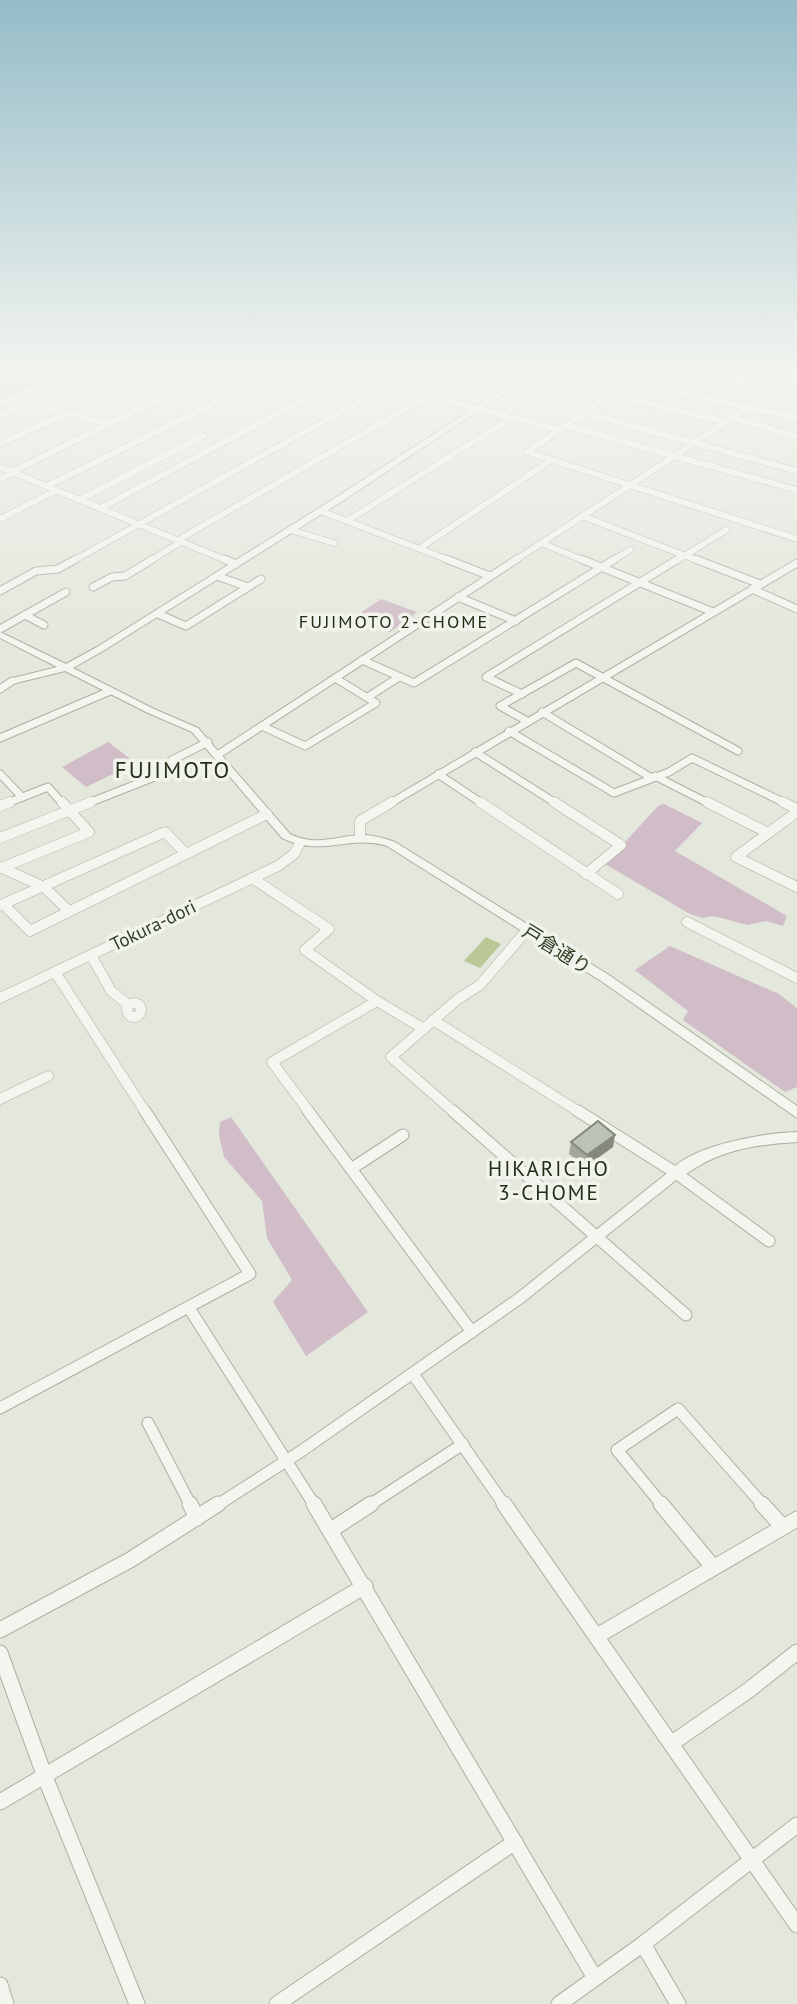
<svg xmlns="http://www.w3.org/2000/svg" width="797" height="2004" font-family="'PT Sans','Noto Sans JP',sans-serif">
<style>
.green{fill:#d1bdc7}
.water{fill:#bac797}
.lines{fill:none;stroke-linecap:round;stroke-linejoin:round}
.minor-far4-casing{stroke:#abb1a2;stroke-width:7}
.minor-far3-casing{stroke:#abb1a2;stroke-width:9}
.minor-far2-casing{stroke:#abb1a2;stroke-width:11}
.minor-far1-casing{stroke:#abb1a2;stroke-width:13}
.minor-casing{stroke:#abb1a2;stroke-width:17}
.tertiary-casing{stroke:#abb1a2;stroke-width:2}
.minor-far4{stroke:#f3f5ef;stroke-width:6}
.minor-far3{stroke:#f3f5ef;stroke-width:7}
.minor-far2{stroke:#f3f5ef;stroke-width:10}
.minor-far1{stroke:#f3f5ef;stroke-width:11}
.minor{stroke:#f3f5ef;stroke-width:15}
.tertiary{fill:#f3f5ef;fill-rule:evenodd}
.secondary{fill:#fff;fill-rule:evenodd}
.wall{fill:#a3a89b}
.shaded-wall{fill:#84887e}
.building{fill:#bdc3b4;stroke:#84887e;stroke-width:2}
.labels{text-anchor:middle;stroke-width:7;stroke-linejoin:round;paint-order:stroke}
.far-neighbourhood-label{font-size:18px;letter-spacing:2px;fill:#252d19;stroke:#f1f4ec}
.street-label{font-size:19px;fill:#343d26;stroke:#f1f4ec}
.neighbourhood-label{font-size:21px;letter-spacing:2px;fill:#252d19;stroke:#f1f4ec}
.quarter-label{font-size:23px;letter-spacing:2px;fill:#252d19;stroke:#f1f4ec}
</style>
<rect width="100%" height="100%" fill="#e3e7dc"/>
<g class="green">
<polygon points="27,369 68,372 0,403 0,381"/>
<polygon points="381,599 417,612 390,632 353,618"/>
<polygon points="108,742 136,763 86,787 62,767"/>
<polygon points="664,804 702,823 675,851 787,916 783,926 766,921 747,925 714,916 703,918 690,914 605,864 658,806"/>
<polygon points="670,946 779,994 797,1008 797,1087 785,1092 683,1020 688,1011 635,970"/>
<polygon points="231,1117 368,1312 306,1356 273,1302 292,1280 267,1238 262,1201 224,1157 219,1135 220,1122"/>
</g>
<polygon class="water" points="486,937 501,944 480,968 464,961"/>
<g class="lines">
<defs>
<g id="minor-far4">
<polyline points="134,369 188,385"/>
<polyline points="323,369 306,377 333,384"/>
<polyline points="324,369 560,430"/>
<polyline points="411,369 415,369"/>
<polyline points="457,369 516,385"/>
<polyline points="649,369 527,452 797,539"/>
<polyline points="670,369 797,393"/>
<polyline points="0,371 6,369"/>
<polyline points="533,373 557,378"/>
<polyline points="374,382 400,369"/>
<polyline points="424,395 442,385"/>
<polyline points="611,395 727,422"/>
<polyline points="16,397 108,424"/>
<polyline points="714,401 748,371 797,380"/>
<polyline points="0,404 79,369"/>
<polyline points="585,413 797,471"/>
<polyline points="502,415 569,370"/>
<polyline points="0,416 32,402"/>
<polyline points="733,418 797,436"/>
<polyline points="567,426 797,490"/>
<polyline points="0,444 69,412"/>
<polyline points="0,467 228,561"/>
<polyline points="11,472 222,369"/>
<polyline points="0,479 14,473"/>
<polyline points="47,486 283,369"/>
<polyline points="79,500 203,436"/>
<polyline points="101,508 350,375"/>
<polyline points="321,511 451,561"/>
<polyline points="582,516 699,561"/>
<polyline points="0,519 57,490"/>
<polyline points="347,521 511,418"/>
<polyline points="291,530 334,543"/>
<polyline points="178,540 428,396"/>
<polyline points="541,543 585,561"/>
<polyline points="420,548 551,460"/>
<polyline points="73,561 387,386"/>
<polyline points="150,561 182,541"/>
<polyline points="514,561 748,408"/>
<polyline points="612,561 630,550"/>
<polyline points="676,561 726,530"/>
</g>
<g id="minor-far3">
<polyline points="224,559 236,564"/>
<polyline points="446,559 490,576"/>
<polyline points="581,559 713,612"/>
<polyline points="695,559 760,584"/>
<polyline points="217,576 248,587"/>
<polyline points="93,587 112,577 125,576 153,559"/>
<polyline points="752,589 797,609"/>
<polyline points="0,591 36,571 58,569 76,559"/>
<polyline points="458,597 516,621"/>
<polyline points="158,614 186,626 261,579"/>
<polyline points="25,615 44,625"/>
<polyline points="0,629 66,592"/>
<polyline points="362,660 414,683 615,559"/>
<polyline points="0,689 12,681"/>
<polyline points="522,694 486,677 678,559"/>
<polyline points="368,697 399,677"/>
<polyline points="542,712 650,777"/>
<polyline points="527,721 500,706 576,663 738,751"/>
<polyline points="262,726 305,746 376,703 335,678"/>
<polyline points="509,731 614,793 669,772 692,758 787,804"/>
<polyline points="0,738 110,691"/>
<polyline points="475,752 557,804"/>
<polyline points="219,754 517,559"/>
<polyline points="0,774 22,797"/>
<polyline points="438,774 483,804"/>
<polyline points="655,776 710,804"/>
<polyline points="5,804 48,787 63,804"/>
<polyline points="86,804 157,776 172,760 208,742"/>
<polyline points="389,804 797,563"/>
</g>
<g id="minor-far2">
<polyline points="480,802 618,894"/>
<polyline points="554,802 621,845 586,874"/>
<polyline points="707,802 768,833"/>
<polyline points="783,802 797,809"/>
<polyline points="0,806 10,802"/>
<polyline points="797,812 736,857 797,887"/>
<polyline points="360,837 360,821 392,802"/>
<polyline points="0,838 91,802"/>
<polyline points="0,867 44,887 69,911"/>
<polyline points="1,868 89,832 62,802"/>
<polyline points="252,878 329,929 305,950 377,1001 424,1029"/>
<polyline points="1,905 165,832 186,854"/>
<polyline points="4,905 30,931 267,814"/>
<polyline points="687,922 797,978"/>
<polyline points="91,955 111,991 129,1005"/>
<polyline points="55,972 146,1113"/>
<polyline points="0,998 278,866 294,854 299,845"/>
<circle cx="134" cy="1010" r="7"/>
<polyline points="433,1020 581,1113"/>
<polyline points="0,1099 48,1076"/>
<polyline points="310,1113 272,1062 377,1001"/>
<polyline points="455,1113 391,1057 458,999 480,985 527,930"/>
</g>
<g id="minor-far1">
<polyline points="308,1111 472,1332"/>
<polyline points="453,1111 686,1315"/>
<polyline points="578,1111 676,1173 769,1241"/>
<polyline points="351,1169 403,1135"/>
<polyline points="189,1308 315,1506"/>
<polyline points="413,1374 505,1506"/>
<polyline points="0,1408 250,1274 145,1111"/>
<polyline points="148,1423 191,1506"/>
<polyline points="216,1506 300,1452 520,1298 676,1173"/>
<polyline points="368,1506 463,1444"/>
<polyline points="663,1506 617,1450 678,1409 764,1506"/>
</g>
<g id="minor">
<polyline points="190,1504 197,1518"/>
<polyline points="314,1504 595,1978"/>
<polyline points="504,1504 797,1925"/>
<polyline points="661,1504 713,1567"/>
<polyline points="762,1504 783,1527"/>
<polyline points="331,1530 371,1504"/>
<polyline points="0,1630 130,1560 218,1504"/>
<polyline points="597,1636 797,1519"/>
<polyline points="0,1653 45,1777 137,2004"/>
<polyline points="672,1743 749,1690 797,1652"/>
<polyline points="0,1802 365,1586"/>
<polyline points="643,1944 678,2004"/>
<polyline points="0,1985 6,2004"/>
<polyline points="277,2004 515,1842"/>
<polyline points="559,2004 643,1944 797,1825"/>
</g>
<g id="tertiary">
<path d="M534,369H541L341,502L103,651L73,668L154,709L198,728L290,834C317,847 334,836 362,835C373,835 384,838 395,842L609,975L797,1106V1118L601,981L387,846C348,834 323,858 282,838L192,732L148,713L65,671L12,684L7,681L9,679L57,667L0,638V632L66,664L97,647L335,498Z"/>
<path d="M797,1132V1142C767,1144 738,1147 710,1160C698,1165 688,1174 676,1179L671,1177L669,1173C688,1145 765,1133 797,1132Z"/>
</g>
</defs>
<use href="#minor-far4" class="minor-far4-casing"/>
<use href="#minor-far3" class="minor-far3-casing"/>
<use href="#minor-far2" class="minor-far2-casing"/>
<use href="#minor-far1" class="minor-far1-casing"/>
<use href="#minor" class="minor-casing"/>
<use href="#tertiary" class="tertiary-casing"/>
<use href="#minor-far4" class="minor-far4"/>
<use href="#minor-far3" class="minor-far3"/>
<use href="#minor-far2" class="minor-far2"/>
<use href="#minor-far1" class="minor-far1"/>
<use href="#minor" class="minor"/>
<use href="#tertiary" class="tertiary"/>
<polygon class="secondary" points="560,369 573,369 797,416 797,420"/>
</g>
<polygon class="wall" points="571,1142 613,1147 585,1167 569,1154"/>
<polygon class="shaded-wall" points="615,1135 613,1147 585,1167 587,1155"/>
<polygon class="building" points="598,1121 615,1135 587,1155 571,1142"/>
<linearGradient id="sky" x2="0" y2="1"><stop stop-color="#95bcc8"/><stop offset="0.57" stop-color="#f2f4ef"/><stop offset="1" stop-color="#f2f4ef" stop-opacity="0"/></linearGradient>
<rect width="797" height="649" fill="url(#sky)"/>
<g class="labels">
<g class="far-neighbourhood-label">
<text x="394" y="628">FUJIMOTO 2-CHOME</text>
</g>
<g class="street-label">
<text transform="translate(153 925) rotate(-26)" y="7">Tokura-dori</text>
<text transform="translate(557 949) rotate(32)" y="7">戸倉通り</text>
</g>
<g class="neighbourhood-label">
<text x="549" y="1176">HIKARICHO<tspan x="549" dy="24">3-CHOME</tspan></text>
</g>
<g class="quarter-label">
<text x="173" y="778">FUJIMOTO</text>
</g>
</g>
</svg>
